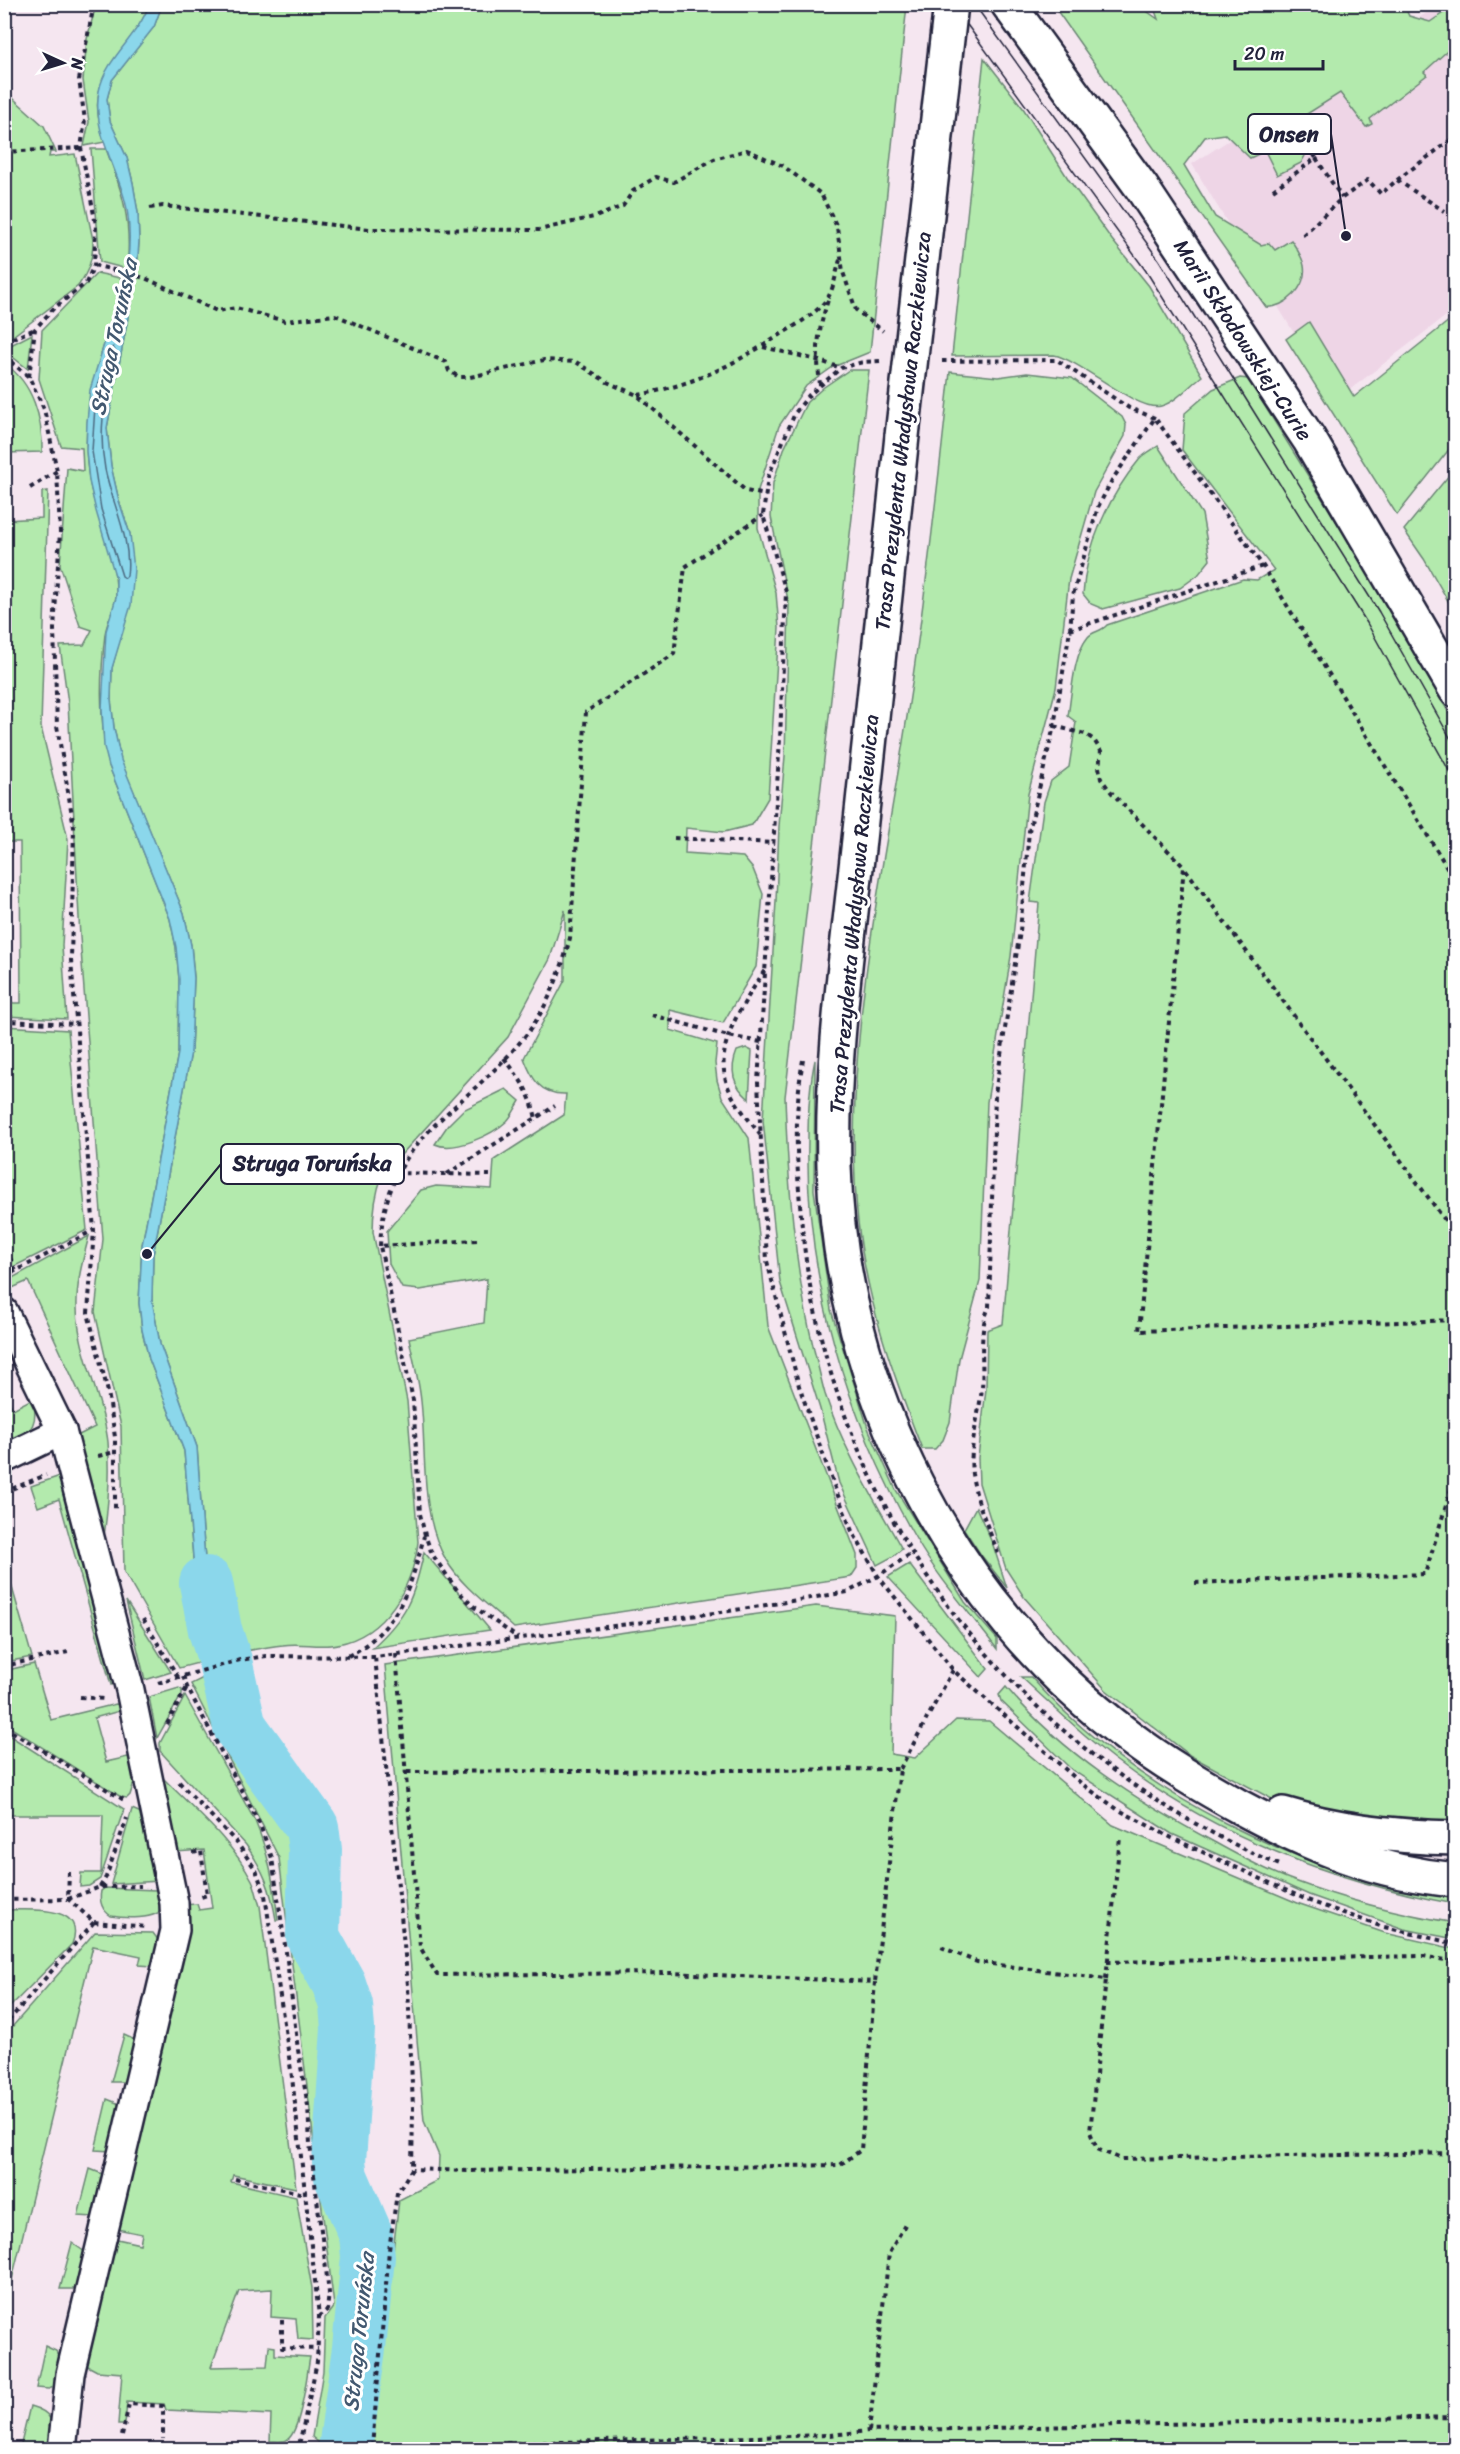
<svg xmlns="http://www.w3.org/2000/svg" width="1460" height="2454" font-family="Sriracha,sans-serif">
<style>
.built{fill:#eed5e6}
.green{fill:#b3eaad;stroke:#6a8674;stroke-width:1.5}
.water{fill:#8bd7eb;stroke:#618fa5;stroke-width:1.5}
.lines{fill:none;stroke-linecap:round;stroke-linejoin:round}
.shore{stroke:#4c6a81;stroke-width:1.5}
.river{stroke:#8bd7eb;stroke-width:54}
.minor-casing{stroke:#22223b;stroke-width:32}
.tertiary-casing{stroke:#22223b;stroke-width:38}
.secondary-casing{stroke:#22223b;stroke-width:38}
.path{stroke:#22223b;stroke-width:4;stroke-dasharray:4.5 4.5;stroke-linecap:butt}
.minor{stroke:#fff;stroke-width:27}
.tertiary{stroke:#fff;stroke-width:33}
.secondary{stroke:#fff;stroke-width:33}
.tram{stroke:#22223b;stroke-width:1.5}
.secondary-bridge-casing{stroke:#22223b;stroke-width:38;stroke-linecap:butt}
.secondary-bridge{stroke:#fff;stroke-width:33}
.labels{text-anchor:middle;stroke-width:6;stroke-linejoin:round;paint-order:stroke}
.street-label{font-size:21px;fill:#22223b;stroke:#fff}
.water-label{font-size:22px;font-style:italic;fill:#425870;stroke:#fff}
.leader{fill:none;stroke:#22223b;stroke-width:2}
.callout-dot{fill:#22223b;stroke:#fff;stroke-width:2}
.callout{fill:#fff;stroke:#22223b;stroke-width:2}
.callout-label{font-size:22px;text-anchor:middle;font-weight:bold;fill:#22223b}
</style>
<rect width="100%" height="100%" fill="#f5e6f0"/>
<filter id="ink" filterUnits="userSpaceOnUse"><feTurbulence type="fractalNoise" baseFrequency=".0167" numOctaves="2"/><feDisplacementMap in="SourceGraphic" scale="12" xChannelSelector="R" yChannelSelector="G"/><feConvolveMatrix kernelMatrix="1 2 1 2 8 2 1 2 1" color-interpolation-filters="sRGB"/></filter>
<g filter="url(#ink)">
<polygon class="built" points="1439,5 1455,5 1455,309 1335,401 1192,164"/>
<g class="green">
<path d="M96,5H149C136,43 92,69 98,114C99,123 103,133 105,142L84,146L89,122L83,80L87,39Z"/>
<path d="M162,5H907L870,352L833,367L806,386L779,426L758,490V528L776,593L779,628L768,798L752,825L724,832L686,828L685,853L743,857L753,869L763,894L756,967L723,1023L670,1010V1030L717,1044L715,1063L717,1080L722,1097L749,1138L768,1326L857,1555V1568L851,1577L514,1628C491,1607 462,1587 446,1560C419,1513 427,1453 421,1401C419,1380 413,1359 409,1338L484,1323L487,1279L420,1290L402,1288L389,1264L387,1231L421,1190L436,1186L492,1189L494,1160L564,1115L566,1094C540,1095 532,1079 524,1058L565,980V910L550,959L508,1037L382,1176C375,1195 373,1212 373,1232L407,1401L418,1542C413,1586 385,1635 338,1644C320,1648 301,1642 283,1645C265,1647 246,1651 228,1654L205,1560L197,1447L160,1344L152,1300L153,1255L191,1052L194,977L191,945L184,913L121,761L114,728L111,699L112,668L120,639L130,534L119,501L111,466L107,428L137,270L139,242L138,213L133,183L127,158L110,121L107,99L112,80L154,27Z"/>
<path d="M1404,5L1409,16L1430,22L1455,5V44L1424,72L1427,75L1370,119L1372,124L1366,127L1340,93L1291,124L1306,154L1301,163L1277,175L1265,151L1250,158L1225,134L1205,137L1184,165L1215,217L1261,245L1269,243L1275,250L1291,240C1296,248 1303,257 1304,266C1308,286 1285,309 1266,307L1053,5H1138L1158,19L1153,5Z"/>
<path d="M984,58L1023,108L1069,180L1112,240L1149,286L1202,376C1190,385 1176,402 1161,406C1138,413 1081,360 1054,355L952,356Z"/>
<path d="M5,91L44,126L56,152H50L49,157L75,154L93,240C93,258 89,271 78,286L5,342Z"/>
<path d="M91,149H106C123,193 132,221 127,269L100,262Z"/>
<path d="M97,273L125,279C104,346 76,412 90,484C97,521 117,557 116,594C116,608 107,620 105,634C100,677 99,724 109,766L170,919L176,947L179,979L178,1053L142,1245L139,1303L142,1330L149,1359L184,1451L194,1569L217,1658L179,1668L124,1572L121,1426L95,1312L103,1239L80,937L68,703L60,646L84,645L92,630L80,626L60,565L67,468L83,471L82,448L61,446L39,379L42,330Z"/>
<polygon points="1455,316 1455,442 1397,515 1286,339 1309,322 1354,397"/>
<polygon points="32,334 28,369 5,351 5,348"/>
<path d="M5,364C33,383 43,419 42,452L5,453Z"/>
<path d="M849,370H869L785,1097C788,1182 794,1267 814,1350C818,1365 821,1380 825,1394C843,1449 874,1499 902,1549L894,1556L877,1565L839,1483L820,1409L780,1282L763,1120L776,901L779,826L785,756L789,605L771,517L773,483L784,449L807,402L824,387Z"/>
<path d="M950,372L998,377L1027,373L1072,378L1122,417L1126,425L1125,436L1094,492L1069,579L1056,688L1028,794L1011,956L987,1102L980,1281L959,1359L950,1422L943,1440L935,1449H922C893,1374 867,1303 858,1222C842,1065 878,897 903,742C923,619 937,495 950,372Z"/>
<path d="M1240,378L1248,379L1346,537L1455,723V1828L1341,1821L1272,1799L1191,1756L1106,1690L1024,1597L1006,1569L979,1483L978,1458L986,1389L987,1330L1003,1324L1039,903L1030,902L1044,802L1051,781L1069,767L1076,722L1068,716C1072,693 1073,655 1088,637C1093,631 1101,632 1107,625L1243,579L1257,580L1274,570L1182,450L1185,413L1213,389Z"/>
<path d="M1158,446L1202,514L1210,560L1198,575L1180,588L1103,609L1091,604L1083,594C1086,546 1109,496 1139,460C1144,454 1152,450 1158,446Z"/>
<polygon points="1455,468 1455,613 1424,559 1404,530"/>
<polygon points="48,491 41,727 68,839 62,946 67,1019 4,1016 5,1003 21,1003 20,842 4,842 5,520 42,518 42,492"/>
<polygon points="4,1026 68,1030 87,1230 7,1270 4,1270"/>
<path d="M746,1048L752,1051L749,1099C733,1085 729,1071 737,1051Z"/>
<path d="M815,1060L814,1190L831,1310L868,1428L896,1490L965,1602L997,1639V1649C970,1613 938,1578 916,1539C847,1419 805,1280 808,1141C808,1113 809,1087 815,1060Z"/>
<path d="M506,1089L520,1101C516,1107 512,1116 507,1121C492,1135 454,1153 435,1144L448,1125L463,1110Z"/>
<path d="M89,1236C83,1259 76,1284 77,1308C78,1354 103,1397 108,1442C111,1476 108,1510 103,1543L77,1436L95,1427L28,1281L10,1289L5,1282Z"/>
<path d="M5,1393L13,1409L32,1399C39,1417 33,1436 13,1440L5,1419Z"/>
<polygon points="63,1475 123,1681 111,1685 59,1499 38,1507 31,1486"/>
<polygon points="976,1507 993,1545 1007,1588 981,1555 964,1529"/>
<path d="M424,1552L490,1630L372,1648C407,1616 414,1598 424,1552Z"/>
<polygon points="5,1563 32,1657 6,1662 5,1665"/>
<polygon points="909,1564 988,1669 981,1677 888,1577"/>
<polygon points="126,1601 171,1672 145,1680"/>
<polygon points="816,1606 895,1616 891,1754 915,1758 956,1720 989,1721 1113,1825 1300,1904 1385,1933 1455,1949 1455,2449 370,2449 399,2200 438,2180 439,2156 424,2121 385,1665"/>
<polygon points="34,1664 51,1720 116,1704 121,1705 123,1710 94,1718 106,1762 132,1756 138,1770 130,1795 127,1798 121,1797 5,1724 4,1674 12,1669"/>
<polygon points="211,1674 220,1704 235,1737 297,1813 308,1846 307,1914 311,1949 338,2012 341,2046 334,2120 333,2161 342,2202 357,2239 357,2277 352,2371 341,2442 318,2442 312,2437 323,2371 325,2318 334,2306 279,1858 191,1684"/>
<path d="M1021,1677H1031C1131,1791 1306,1878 1455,1898V1904C1333,1882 1213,1835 1114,1759C1081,1734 1052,1705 1021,1677Z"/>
<path d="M1006,1687C1062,1753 1137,1801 1214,1842C1239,1856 1265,1870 1292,1880C1345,1900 1400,1914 1455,1923V1939L1404,1929L1309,1895L1172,1834L1072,1770L1001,1701L999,1695Z"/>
<polygon points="179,1688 182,1690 182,1694 157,1738 149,1697"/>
<path d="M185,1696L255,1821C269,1854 274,1885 278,1920H276C271,1889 264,1871 246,1845L160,1751V1743Z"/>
<polygon points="4,1732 124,1809 100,1879 89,1886 80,1887 81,1873 101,1873 103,1815 5,1815"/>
<path d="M160,1775C191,1807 231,1839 252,1880C256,1888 257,1898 260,1906L296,2188L233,2175L231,2182L296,2197L312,2288L313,2340L298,2339L296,2319L271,2317L272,2289L239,2291L211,2367L267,2366L269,2346L275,2347V2355L310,2357C307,2374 301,2429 288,2439C284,2443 276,2441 270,2441L271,2415L166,2410L164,2404L127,2402L125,2424H118L122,2373L97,2371L84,2364L108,2237L140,2244L142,2234L112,2228L181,1905L197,1904L199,1910L212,1908L204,1850L175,1852Z"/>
<polygon points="132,1809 148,1816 159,1881 111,1884"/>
<path d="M105,1888L156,1890L159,1892C160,1897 162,1903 162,1907C159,1921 121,1918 111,1916C102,1910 99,1901 101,1891Z"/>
<path d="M5,1910C26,1910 88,1903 72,1944L5,2012Z"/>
<polygon points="95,1932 153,1933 159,1941 153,1966 139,1965 141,1956 93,1946 7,2300 5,2299 5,2035"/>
<polygon points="124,2035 137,2041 127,2082 111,2082"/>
<polygon points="107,2099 122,2105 111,2151 95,2150"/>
<polygon points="90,2169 105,2175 94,2217 78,2216"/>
<polygon points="72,2243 88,2254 79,2289 60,2289"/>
<polygon points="45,2346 56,2351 63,2362 58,2385 49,2389 36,2388"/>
<path d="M30,2406C55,2413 52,2422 51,2444L44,2449L20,2448Z"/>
</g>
<path class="water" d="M149,5H162L154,27L112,80L107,99L110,121L127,158L133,183L138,213L139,242L137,270L107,428L111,466L119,501L130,534L134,569L131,605L112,668L111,699L114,728L121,760L184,913L191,945L194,978L191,1052L153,1255L152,1300L160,1344L197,1447L205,1560L228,1654L217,1658L194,1569L184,1451L149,1359L142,1330L139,1303L142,1245L178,1053L179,979L176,947L170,919L109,766L104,747L102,709L106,631L116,598V579L96,511L89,481L86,451L87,422L90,390L127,269C130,246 131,220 124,197C114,163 92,128 99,91C106,57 138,37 149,5Z"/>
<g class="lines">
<path class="shore" d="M113,347L115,351C107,392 97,426 105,469C112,504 132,539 127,576L125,578L122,576L101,509L92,451L96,392L110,349Z"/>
<polyline class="river" points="206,1583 215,1630 225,1661 240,1727 312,1827 315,1850 313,1937 339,1984 346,2005 348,2029 339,2161 341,2177 366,2235 368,2257 359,2348 345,2450"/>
<defs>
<g id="minor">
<polyline points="4,1312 62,1431 130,1690 174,1903 175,1930 70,2374 62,2450"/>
<polyline points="4,1459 62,1431"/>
</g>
<polyline id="tertiary" points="1008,4 1142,188 1309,439 1456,690"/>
<g id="secondary">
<path d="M902,436C887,574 873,712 858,849C847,954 831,1061 834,1166C840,1388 951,1603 1128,1736C1163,1763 1201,1785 1240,1807C1311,1845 1374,1873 1456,1880"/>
<path d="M1283,1814C1339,1831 1397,1837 1456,1838"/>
</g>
</defs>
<use href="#minor" class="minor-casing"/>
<use href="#tertiary" class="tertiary-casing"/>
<use href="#secondary" class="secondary-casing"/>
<g class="path">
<polyline points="4,152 81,148"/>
<polyline points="1316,158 1342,198"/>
<polyline points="1397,180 1456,136"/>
<polyline points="1273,190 1316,158 1297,125"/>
<polyline points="150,208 163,206 369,229 539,230 598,216 623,206 633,191 656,177 674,182 714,159 747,150 783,166 821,194 837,227 843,272 856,310 883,331"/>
<polyline points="1303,235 1342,198 1368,180 1381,194 1397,180 1444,211"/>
<polyline points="94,265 145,278 217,311 236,308 285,321 335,315 446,362 449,371 459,377 470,377 544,360 576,362 607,382 637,395 746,491 766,495"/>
<polyline points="4,342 35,329"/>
<polyline points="763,347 817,360 841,368"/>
<polyline points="4,356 29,377 44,409 57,471 60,532 54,629 57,726 74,827 71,960 94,1230 88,1313 108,1392 115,1437 115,1511"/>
<polyline points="880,361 863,362 841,368 809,395 795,413 768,477 763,515 786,592 780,739 758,1082 767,1261 799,1386 833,1483 852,1531 878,1576 953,1670 1082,1784 1117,1809 1172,1838 1307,1900 1380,1926 1456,1944"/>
<polyline points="942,361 1057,360 1129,408 1155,418"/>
<polyline points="29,377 35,329 53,309 86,283 94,265 96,225 81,148 85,120 79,80 94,4"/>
<path d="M820,385C816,349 817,335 828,300"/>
<path d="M638,395C696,384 731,366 780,335C797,324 815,315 827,299C834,289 836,272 840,260"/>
<polyline points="30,488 57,471"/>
<polyline points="1070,630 1263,566"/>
<polyline points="1054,726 1085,734 1094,740 1101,751 1099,767 1101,779 1112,793 1184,867"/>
<polyline points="674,838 774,843"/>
<polyline points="652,1015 728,1036 761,1042"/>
<polyline points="4,1021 77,1024"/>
<path d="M504,1058C520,1078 531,1094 536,1119"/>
<path d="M803,1060C793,1115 797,1172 802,1227C830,1514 1017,1755 1282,1866"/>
<path d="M760,1135C750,1120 733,1102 727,1084C713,1042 745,1003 766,968"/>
<polyline points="396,1173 490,1175"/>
<polyline points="447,1174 555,1106"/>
<polyline points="1456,1235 1184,867 1139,1331 1456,1320"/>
<polyline points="477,1240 380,1246 413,1400 420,1514 425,1535 432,1554 457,1590 473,1606 518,1638"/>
<path d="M380,1246C385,1137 460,1115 521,1041C546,1012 560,975 570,938L586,712L674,654L685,567L763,515"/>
<polyline points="10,1258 16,1271"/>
<polyline points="4,1277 94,1230"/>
<polyline points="98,1456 115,1452"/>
<polyline points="4,1492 46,1475"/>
<path d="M998,1553C988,1527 976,1502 972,1474C969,1446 979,1416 982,1388C984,1361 978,1331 989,1307L995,1094L1020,931L1029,831L1054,726L1070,630L1073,595L1098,507L1112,480L1155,418L1263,566L1456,882"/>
<polyline points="1195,1583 1425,1574 1456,1473"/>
<polyline points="143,1619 178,1677"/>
<polyline points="396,1654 420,1947 437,1975 670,1973 875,1982 861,2150 840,2165 467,2171 412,2169"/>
<path d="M348,1656C398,1629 411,1588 424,1536"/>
<polyline points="4,1670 13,1664 68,1652"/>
<polyline points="183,1676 187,1687 260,1825 272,1858 286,1952 298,2050 308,2106 310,2144 329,2293 327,2310 319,2316"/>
<polyline points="158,1683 240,1660 266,1656 375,1657 729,1611 848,1592 878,1576 912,1553"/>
<polyline points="80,1697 104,1699"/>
<polyline points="167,1724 187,1687"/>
<polyline points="4,1727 124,1800"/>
<polyline points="900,1769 953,1670"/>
<polyline points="407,1772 900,1769 875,1982"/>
<polyline points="179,1782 237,1843 256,1870 265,1895 292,2077 319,2316 317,2362 298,2450"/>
<polyline points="193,1853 201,1851 207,1895 201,1897"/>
<polyline points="69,1872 68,1899 100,1887 141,1886"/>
<polyline points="4,1873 5,1871"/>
<polyline points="100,1887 106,1877 127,1818"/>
<polyline points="4,1900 68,1899 94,1922 4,2026"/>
<polyline points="94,1922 147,1927"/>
<polyline points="941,1947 977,1962 1106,1979 1090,2132 1097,2149 1121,2159 1456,2153"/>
<polyline points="1107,1962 1423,1956 1456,1962"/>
<polyline points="1106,1979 1120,1837"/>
<polyline points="235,2179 305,2194"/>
<polyline points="4,2309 6,2309"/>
<polyline points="282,2320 282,2348 318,2349"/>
<polyline points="869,2431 889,2253 906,2223"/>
<polyline points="122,2436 129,2404 163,2406 163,2439"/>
<polyline points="299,2446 372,2447 830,2435 869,2431 1456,2417"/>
<polyline points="372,2447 389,2250 397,2193 412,2169 413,2108 408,1985 375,1657"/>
</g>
<use href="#minor" class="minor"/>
<use href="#tertiary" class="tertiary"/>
<use href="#secondary" class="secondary"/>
<g class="tram">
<polyline points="952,4 1146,271 1367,623 1456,783"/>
<polyline points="974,4 1159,260 1379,612 1456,748"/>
</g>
<defs>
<polyline id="secondary-bridge" points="902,436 951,4"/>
</defs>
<use href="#secondary-bridge" class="secondary-bridge-casing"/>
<use href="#secondary-bridge" class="secondary-bridge"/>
</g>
</g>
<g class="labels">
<g class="street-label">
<text transform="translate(1243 340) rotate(57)" y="7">Marii Skłodowskiej-Curie</text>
<text transform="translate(903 431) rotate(-84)" y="7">Trasa Prezydenta Władysława Raczkiewicza</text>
<text transform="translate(854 914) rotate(-85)" y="7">Trasa Prezydenta Władysława Raczkiewicza</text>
</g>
<g class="water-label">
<text transform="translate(113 337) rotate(-78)" y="8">Struga Toruńska</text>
<text transform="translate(358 2332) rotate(-84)" y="8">Struga Toruńska</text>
</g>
</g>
<path class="leader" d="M1346 236L1331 134M147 1254L221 1164"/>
<g class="callout-dot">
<circle cx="1346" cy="236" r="6"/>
<circle cx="147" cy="1254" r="6"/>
</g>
<g class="callout">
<rect x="1248" y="114" width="83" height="40" rx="6"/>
<rect x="221" y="1144" width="183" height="40" rx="6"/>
</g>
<g class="callout-label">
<text x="1289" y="142">Onsen</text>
<text x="312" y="1171">Struga Toruńska</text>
</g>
<rect width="1460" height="2454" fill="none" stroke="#fff" stroke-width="24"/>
<rect x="12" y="12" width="1436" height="2430" fill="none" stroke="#22223b" stroke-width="2" filter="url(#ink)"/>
<g transform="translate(63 63) rotate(94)" stroke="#ffffff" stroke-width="4.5" paint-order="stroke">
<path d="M0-4.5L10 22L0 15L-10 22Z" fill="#22223b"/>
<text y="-9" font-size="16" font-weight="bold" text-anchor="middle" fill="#22223b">N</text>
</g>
<path d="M1235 60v9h88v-9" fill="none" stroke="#22223b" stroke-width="3"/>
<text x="1244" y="60" font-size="18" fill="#22223b" stroke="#ffffff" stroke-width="4.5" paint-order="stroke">20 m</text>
</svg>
